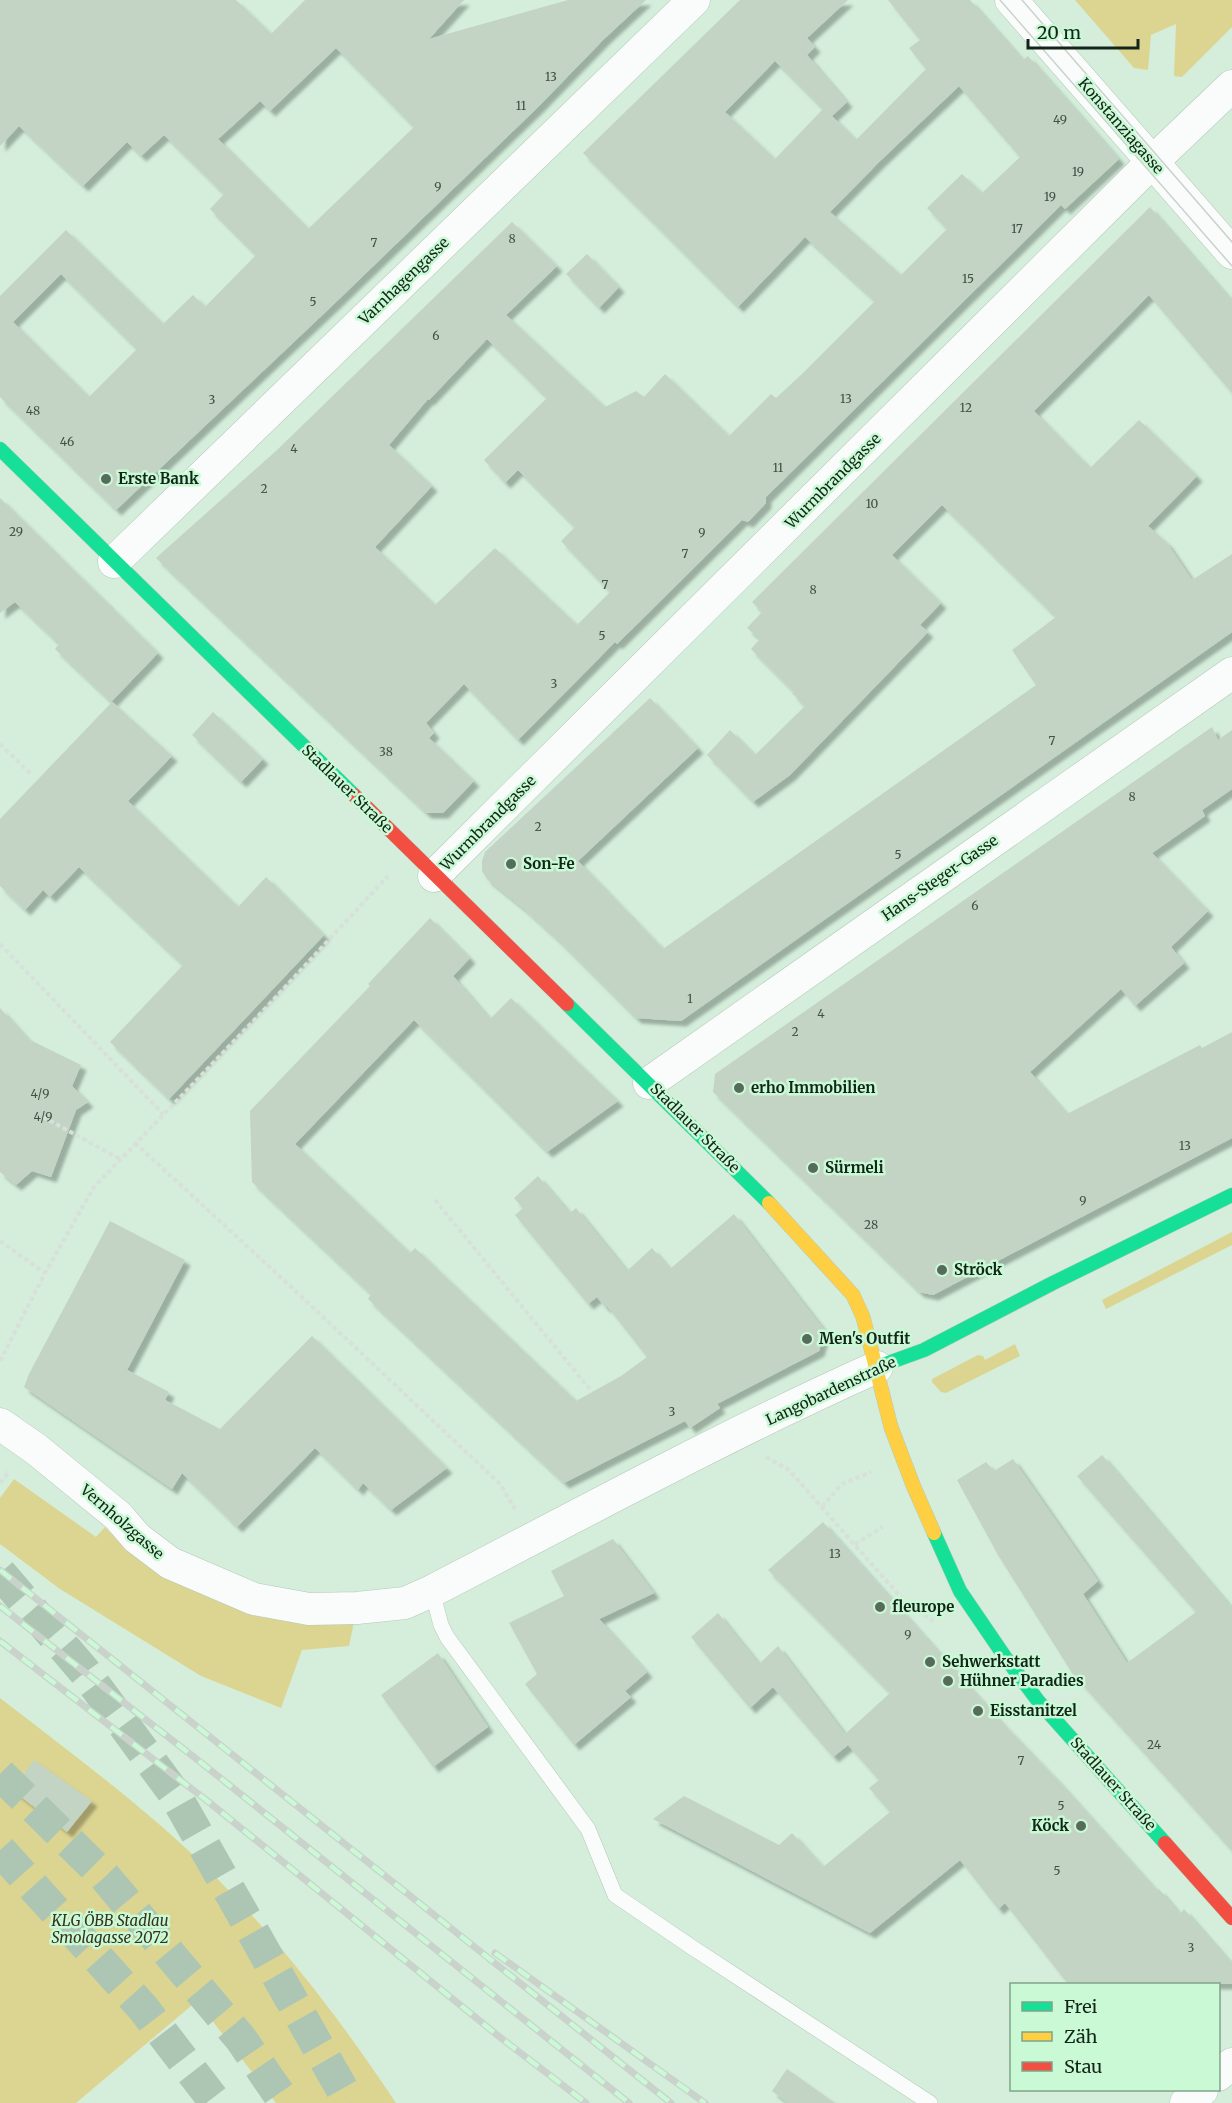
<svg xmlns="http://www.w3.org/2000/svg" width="1232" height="2103" font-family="Merriweather,serif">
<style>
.green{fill:#dcd591}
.building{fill:#c3d4c4;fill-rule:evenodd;filter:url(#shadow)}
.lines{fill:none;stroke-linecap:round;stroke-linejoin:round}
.highway-tunnel{stroke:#adc6b4;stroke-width:33;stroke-dasharray:33 16;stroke-linecap:butt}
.lane-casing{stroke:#b4c8b9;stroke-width:16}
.street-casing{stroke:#b4c8b9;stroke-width:33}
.fast-casing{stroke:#b4c8b9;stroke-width:15}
.slow-casing{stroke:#b4c8b9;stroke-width:15}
.jam-casing{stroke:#b4c8b9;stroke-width:15}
.path{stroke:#d7e0d9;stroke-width:4;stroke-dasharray:4.5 3;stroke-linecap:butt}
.lane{stroke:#f9fcfa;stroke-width:15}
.street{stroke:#f9fcfa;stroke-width:32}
.fast{stroke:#16e098;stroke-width:14}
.slow{stroke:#ffcf43;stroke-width:14}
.jam{stroke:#f24e42;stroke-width:14}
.tram{stroke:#cad2cc;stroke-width:1.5}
.rail-casing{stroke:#cad2cc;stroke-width:7}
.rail{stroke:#c9f9d5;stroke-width:4.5;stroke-dasharray:14;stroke-linecap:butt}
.poi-dot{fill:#576b5c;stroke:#c9f9d5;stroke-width:2}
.labels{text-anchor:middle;stroke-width:5;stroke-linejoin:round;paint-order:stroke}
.number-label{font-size:12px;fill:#405244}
.street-label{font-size:15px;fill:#132518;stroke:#c9f9d5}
.poi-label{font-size:15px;font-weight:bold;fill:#132518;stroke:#c9f9d5;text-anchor:start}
.park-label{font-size:15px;font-style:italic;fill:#37301c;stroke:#c9f9d5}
</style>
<defs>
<filter id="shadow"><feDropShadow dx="5.5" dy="5.5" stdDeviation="1.5" flood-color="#0004"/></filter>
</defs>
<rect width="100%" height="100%" fill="#d4eedb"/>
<g class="green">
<polygon points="1075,0 1232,0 1232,27 1182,77 1174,76 1176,24 1151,35 1148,70 1134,68"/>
<polygon points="1232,1232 1232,1245 1106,1309 1102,1300"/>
<polygon points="1015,1344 1020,1356 946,1393 941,1392 932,1382 932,1379 978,1355 983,1356 985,1360"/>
<polygon points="14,1479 96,1537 105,1527 121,1544 150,1564 354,1622 349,1646 302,1650 281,1708 201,1676 60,1589 0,1544 0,1498"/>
<path d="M0,1698C49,1736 99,1773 147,1814C245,1896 325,1996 396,2103H276L197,2001L76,2103H0Z"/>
</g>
<g class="building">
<path d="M0,0H236L271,34L305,0H464L429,39L568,0H646L604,39L538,107L335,303L116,510L0,397V296L66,230L163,324L193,295L205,307L256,255L210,209L224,194L164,135L141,156L127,142L83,186L19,126L0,146ZM336,48L414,127L308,229L218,139L260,101L270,111ZM61,274L137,349L89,397L13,322Z"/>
<path d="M740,0H848L807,38L815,47L807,55L847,102L832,116L856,140L926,69L909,48L920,40L888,0H970L1023,60L1028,56L1119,159L1065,209L1061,205L766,497V503L748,522L742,520L617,644L615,642L518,740L464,684L426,723L434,733L429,738L474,781L443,813H426L156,558L277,450L512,222L557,266L506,315L605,407L636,391L644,397L665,374L729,436L771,394L776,398L803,373L875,301L805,237L738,307L583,153ZM775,61L823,109L775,159L725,112ZM959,86L1020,157L982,193L962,174L927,208L947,229L901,275L830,212L879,162ZM487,339L547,398L484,460L505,483L518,470L575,527L561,541L610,592L577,625L495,548L435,605L375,547L432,486L389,445L428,399L429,400Z"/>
<polygon points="1150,207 1232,301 1232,393 1149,295 1034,411 1090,468 1139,420 1197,476 1148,526 1167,543 1192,580 1232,554 1232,632 681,1021 636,1018 558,940 524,909 487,879 482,871 482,861 485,852 650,698 698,748 578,861 663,949 1036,685 1012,650 1056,617 942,505 892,555 941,603 920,625 928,632 790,775 753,802 707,755 730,730 755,755 805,706 792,693 794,692 751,649 760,639 747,628 762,612 752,602"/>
<polygon points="587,254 619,287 599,308 566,274"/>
<polygon points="0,498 158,653 111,702 55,649 59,644 15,602 0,613"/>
<polygon points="112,702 172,756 128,801 238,907 266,877 324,935 169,1099 110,1042 183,965 79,867 50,897 43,890 25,910 0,886 0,819"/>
<polygon points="213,712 263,759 241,782 192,735"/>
<polygon points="1212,727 1218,740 1232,730 1232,789 1202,810 1205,816 1152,853 1208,911 1171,947 1184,963 1135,1006 1121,989 1030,1072 1067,1114 1200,1045 1202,1048 1232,1032 1232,1138 933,1295 919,1292 713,1092 715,1074"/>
<polygon points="430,918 470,958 453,976 490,1019 511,998 618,1101 547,1152 414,1020 295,1144 410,1253 415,1248 576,1401 621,1376 647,1357 607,1306 605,1307 597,1297 588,1304 515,1215 523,1208 514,1198 538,1176 570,1213 576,1208 627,1271 652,1248 670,1269 734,1214 825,1331 819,1351 717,1404 720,1408 690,1428 685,1421 564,1483 368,1299 371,1294 252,1182 250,1111 370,986 368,984"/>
<polygon points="0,1008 28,1039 81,1065 72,1086 88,1102 76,1110 51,1177 32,1171 16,1185 0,1172"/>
<polygon points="110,1221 185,1260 127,1370 169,1392 165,1400 220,1429 312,1336 447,1468 391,1510 363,1483 358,1490 315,1448 237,1527 182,1473 172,1489 24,1387 29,1374"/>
<polygon points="1102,1455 1232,1608 1232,1851 1072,1673 998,1555 957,1480 986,1462 994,1471 1013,1459 1098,1581 1083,1594 1127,1663 1196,1612 1077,1476"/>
<polygon points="823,1522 1001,1722 1058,1781 1157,1891 1159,1889 1180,1914 1184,1909 1232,1964 1232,1984 1068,1984 1005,1903 998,1909 960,1860 870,1933 653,1819 684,1796 779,1845 792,1833 823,1867 890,1812 869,1788 879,1780 848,1745 833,1757 773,1687 750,1708 691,1637 718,1613 759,1664 778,1646 845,1734 890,1693 768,1570"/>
<polygon points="613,1539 654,1593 599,1619 647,1672 625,1691 631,1697 574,1745 525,1684 537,1674 509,1623 564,1596 551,1571"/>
<polygon points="438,1653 488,1727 433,1767 381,1695"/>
<polygon points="34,1760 92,1801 67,1832 12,1790"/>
<polygon points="787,2069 835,2103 788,2103 772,2091"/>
</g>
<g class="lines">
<g class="highway-tunnel">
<polyline points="0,1573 85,1672 174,1793 350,2103"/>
<polyline points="0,1774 105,1877 241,2039 285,2103"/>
<polyline points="0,1850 143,2008 216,2103"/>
</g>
<defs>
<polyline id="lane" points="432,1591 441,1625 447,1637 588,1829 615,1895 690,1946 930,2103"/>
<g id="street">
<polyline points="1011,0 1232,253"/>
<polyline points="114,562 694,0"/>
<polyline points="434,876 1146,168 1232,86"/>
<polyline points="649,1083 1232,673"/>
<path d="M0,1424L36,1449L118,1516L137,1538L170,1563L254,1599L309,1609L357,1608L405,1603L432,1591C579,1515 725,1435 877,1367"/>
<polyline points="1218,2075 1232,2064"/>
<polyline points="1186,2103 1202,2090"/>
</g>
<g id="fast">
<polyline points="0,449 354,795"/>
<polyline points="567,1004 769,1203"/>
<polyline points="877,1367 924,1350 1053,1283 1232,1195"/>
<polyline points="934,1533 960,1591 1005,1657 1039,1702 1165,1843"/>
</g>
<polyline id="slow" points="769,1203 853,1295 863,1317 891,1427 913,1485 934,1533"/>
<g id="jam">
<polyline points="354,795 567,1004"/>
<polyline points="1165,1843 1232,1918"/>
</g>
</defs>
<use href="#lane" class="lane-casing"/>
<use href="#street" class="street-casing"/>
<use href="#fast" class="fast-casing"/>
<use href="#slow" class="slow-casing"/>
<use href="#jam" class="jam-casing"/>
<g class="path">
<polyline points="0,744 31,774"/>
<polyline points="0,944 163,1114"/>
<polyline points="43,1117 120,1159"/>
<polyline points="135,1143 287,1283 500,1484 515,1509"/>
<polyline points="435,1200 592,1392"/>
<polyline points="0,1241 45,1273"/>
<polyline points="0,1361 45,1273 94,1187 264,1010 388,876"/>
<polyline points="766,1457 789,1470 905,1602 933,1621"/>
<polyline points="0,1483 8,1473 6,1471"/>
<polyline points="822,1507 842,1484 871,1472"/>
<polyline points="855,1544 883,1527"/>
</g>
<use href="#lane" class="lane"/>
<use href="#street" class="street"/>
<use href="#fast" class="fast"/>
<use href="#slow" class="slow"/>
<use href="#jam" class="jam"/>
<g class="tram">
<polyline points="1000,0 1232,266"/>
<polyline points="1022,0 1232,242"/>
</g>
<defs>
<g id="rail">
<polyline points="0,1570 671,2103"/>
<polyline points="0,1606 199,1761 629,2103"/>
<polyline points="0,1641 210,1803 501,2038 586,2103"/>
<polyline points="495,1953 705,2103"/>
</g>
</defs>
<use href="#rail" class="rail-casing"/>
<use href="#rail" class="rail"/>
</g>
<g class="poi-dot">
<circle cx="106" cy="479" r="6"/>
<circle cx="511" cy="864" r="6"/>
<circle cx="739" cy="1088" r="6"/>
<circle cx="813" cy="1168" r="6"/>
<circle cx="942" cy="1270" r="6"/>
<circle cx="807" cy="1339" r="6"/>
<circle cx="880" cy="1607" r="6"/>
<circle cx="930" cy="1662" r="6"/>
<circle cx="948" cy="1681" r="6"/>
<circle cx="978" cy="1711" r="6"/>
<circle cx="1081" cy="1826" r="6"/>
</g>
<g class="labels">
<g class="number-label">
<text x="551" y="81">13</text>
<text x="521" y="110">11</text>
<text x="1060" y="124">49</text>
<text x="1078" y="176">19</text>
<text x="438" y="191">9</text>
<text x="1050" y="201">19</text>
<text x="1017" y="233">17</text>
<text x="512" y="243">8</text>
<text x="374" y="247">7</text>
<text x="968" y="283">15</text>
<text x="313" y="306">5</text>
<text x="436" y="340">6</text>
<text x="846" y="403">13</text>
<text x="212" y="404">3</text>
<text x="966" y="412">12</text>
<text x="33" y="415">48</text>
<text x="67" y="446">46</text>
<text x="294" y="453">4</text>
<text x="778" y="472">11</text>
<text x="264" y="493">2</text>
<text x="872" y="508">10</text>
<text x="16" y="536">29</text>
<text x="702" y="537">9</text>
<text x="685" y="558">7</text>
<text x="605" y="589">7</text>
<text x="813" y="594">8</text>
<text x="602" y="640">5</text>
<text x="554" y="688">3</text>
<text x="1052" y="745">7</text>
<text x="386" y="756">38</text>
<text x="1132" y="801">8</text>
<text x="538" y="831">2</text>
<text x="898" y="859">5</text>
<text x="975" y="910">6</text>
<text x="690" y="1003">1</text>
<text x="821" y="1018">4</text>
<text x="795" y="1036">2</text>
<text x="40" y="1098">4/9</text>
<text x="43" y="1121">4/9</text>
<text x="1185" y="1150">13</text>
<text x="1083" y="1205">9</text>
<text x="871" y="1229">28</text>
<text x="672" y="1416">3</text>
<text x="835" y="1558">13</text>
<text x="908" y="1639">9</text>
<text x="1154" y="1749">24</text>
<text x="1021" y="1765">7</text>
<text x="1061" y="1810">5</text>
<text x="1057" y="1875">5</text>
<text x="1191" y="1952">3</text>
</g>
<g class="street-label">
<text transform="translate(1121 126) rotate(49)" y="5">Konstanziagasse</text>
<text transform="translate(404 281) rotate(-44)" y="5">Varnhagengasse</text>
<text transform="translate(833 481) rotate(-45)" y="5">Wurmbrandgasse</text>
<text transform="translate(347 789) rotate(44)" y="5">Stadlauer Straße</text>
<text transform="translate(488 823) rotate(-45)" y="5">Wurmbrandgasse</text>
<text transform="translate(940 878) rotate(-35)" y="5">Hans-Steger-Gasse</text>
<text transform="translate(695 1128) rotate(45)" y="5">Stadlauer Straße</text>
<text transform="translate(831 1391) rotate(-25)" y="5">Langobardenstraße</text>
<text transform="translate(122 1522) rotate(41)" y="5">Vernholzgasse</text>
<text transform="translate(1113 1784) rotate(48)" y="5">Stadlauer Straße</text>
</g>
<g class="poi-label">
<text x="118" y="484">Erste Bank</text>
<text x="523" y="869">Son-Fe</text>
<text x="751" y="1093">erho Immobilien</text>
<text x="825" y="1173">Sürmeli</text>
<text x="954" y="1275">Ströck</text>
<text x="819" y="1344">Men's Outfit</text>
<text x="892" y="1612">fleurope</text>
<text x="942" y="1667">Sehwerkstatt</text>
<text x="960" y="1686">Hühner Paradies</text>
<text x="990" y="1716">Eisstanitzel</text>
<text x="1069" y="1831" text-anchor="end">Köck</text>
</g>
<g class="park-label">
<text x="110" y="1926">KLG ÖBB Stadlau<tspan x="110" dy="17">Smolagasse 2072</tspan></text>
</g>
</g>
<rect x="1010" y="1983" width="210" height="108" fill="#c9f9d5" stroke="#80a489" stroke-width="1.5"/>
<rect x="1022" y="2002" width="30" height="9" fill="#16e098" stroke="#80a489" stroke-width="1.5"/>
<text x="1064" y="2013" font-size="18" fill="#132518">Frei</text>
<rect x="1022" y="2032" width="30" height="9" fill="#ffcf43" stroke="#80a489" stroke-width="1.5"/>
<text x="1064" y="2043" font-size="18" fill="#132518">Zäh</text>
<rect x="1022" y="2062" width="30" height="9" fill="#f24e42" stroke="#80a489" stroke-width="1.5"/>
<text x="1064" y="2073" font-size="18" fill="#132518">Stau</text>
<path d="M1028 39v9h110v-9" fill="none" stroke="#132518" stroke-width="3"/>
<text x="1037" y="39" font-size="18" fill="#132518" stroke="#c9f9d5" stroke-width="4.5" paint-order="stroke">20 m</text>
</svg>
